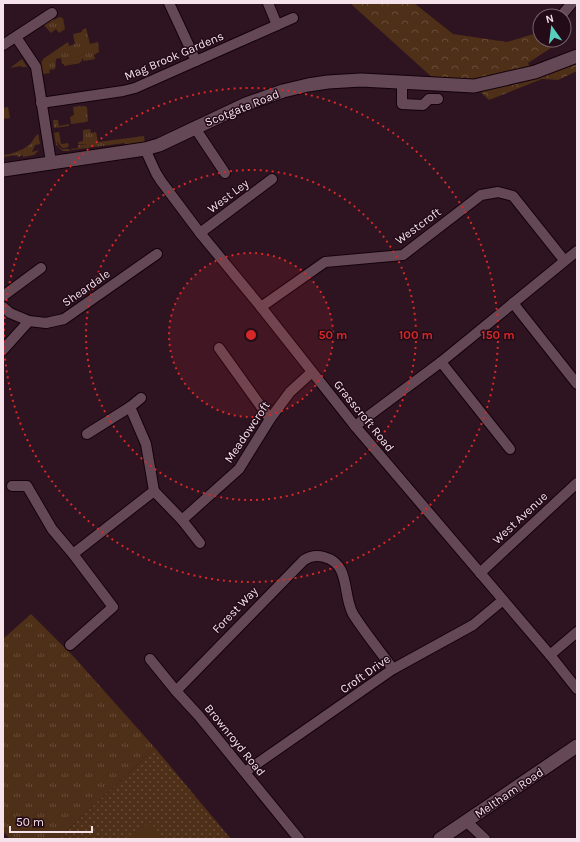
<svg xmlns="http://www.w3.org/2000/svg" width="580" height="842" font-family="Karla,sans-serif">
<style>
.grass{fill:url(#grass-tufts)}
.forest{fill:url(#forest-crowns)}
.park{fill:url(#park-dots)}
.pitch{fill:#4e2f18}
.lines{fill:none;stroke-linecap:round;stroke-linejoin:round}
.minor-casing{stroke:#14020b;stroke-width:12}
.tertiary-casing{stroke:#14020b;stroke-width:15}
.minor{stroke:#654856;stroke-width:10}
.tertiary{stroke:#654856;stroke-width:13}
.ring{fill:none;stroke:#d62828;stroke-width:2;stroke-dasharray:2 4}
.labels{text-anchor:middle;stroke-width:3;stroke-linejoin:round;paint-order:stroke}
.street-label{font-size:12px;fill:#f5e2eb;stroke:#230b18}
.centre{fill:#d62828;stroke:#230b18;stroke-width:2}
.ring-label{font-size:12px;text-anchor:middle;font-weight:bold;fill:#d62828;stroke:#230b18;stroke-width:3;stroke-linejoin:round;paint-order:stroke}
</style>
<defs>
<pattern id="grass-tufts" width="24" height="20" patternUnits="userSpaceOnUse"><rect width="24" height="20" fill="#4e2f18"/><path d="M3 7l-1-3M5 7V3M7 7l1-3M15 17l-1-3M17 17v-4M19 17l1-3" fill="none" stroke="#684d3a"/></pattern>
<pattern id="forest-crowns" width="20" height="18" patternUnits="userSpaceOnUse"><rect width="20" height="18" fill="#4e2f18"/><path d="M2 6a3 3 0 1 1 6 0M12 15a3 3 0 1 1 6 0" fill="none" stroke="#684d3a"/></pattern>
<pattern id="park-dots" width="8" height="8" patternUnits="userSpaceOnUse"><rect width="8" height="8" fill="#4e2f18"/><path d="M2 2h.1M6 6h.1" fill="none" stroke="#684d3a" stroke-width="1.8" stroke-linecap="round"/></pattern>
</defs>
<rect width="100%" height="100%" fill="#2e1421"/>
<g class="grass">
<polygon points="59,17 63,18 65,29 59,33 56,29 51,33 44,25 53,18 54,20"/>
<polygon points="86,28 90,44 98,42 99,52 94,55 95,59 84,61 82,58 82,61 80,62 80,63 64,66 64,64 62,64 61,58 56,59 55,69 49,70 50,73 43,74 41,65 43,59 68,42 69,46 75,44 73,34 82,32 82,30"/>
<polygon points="22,59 27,67 22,67 21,66 10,68"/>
<polygon points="84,106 87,107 88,121 86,122 71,124 70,117 74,115 73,107"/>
<polygon points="8,107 10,118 3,119 3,108"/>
<polygon points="53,120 58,120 59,126 69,124 69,126 54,128"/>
<polygon points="90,129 91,133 96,132 98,142 144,136 145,144 126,146 125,143 71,150 71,149 78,148 78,145 88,144 78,144 78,142 83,141 83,130"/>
<path d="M59,132L61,144L68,143L69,146C63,151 60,146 57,141L58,146L62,149H69L70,151H63L56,145L54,133Z"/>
<path d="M38,134L40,144L35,145L32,152L39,150L34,155L23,157V155L18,157L17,155L3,157V155C12,154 20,151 28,146C32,143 34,137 38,134Z"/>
<polygon points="31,614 74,657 155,748 58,839 10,839 3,831 3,639"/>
</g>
<polygon class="forest" points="350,3 414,3 453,34 507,42 540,32 540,40 549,40 554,46 528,63 534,75 577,59 577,71 558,80 542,79 489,100 471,83 435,80"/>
<polygon class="park" points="155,748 231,839 58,839"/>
<polygon class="pitch" points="150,822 164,839 130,839"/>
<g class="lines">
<defs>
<g id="minor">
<polyline points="169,3 196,61"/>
<polyline points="268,3 277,25"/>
<polyline points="561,16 572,3"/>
<polyline points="16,37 36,67 51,162"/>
<polyline points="3,45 52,13"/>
<polyline points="402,83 402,104 423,105 429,99 438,99"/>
<polyline points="41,103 123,91 135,88 293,18"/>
<polyline points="195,128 225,173"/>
<polyline points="145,149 156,173 161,181 200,233 261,307 355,426 550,655 577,689"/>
<polyline points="200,233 272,179"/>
<polyline points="3,296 41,268"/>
<polyline points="513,303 577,384"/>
<polyline points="3,307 10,313 29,321 46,323 64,319 157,254"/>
<polyline points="261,307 325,262 403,255 481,195 498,192 513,196 564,260"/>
<polyline points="219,348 270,419"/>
<polyline points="3,350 29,321"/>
<polyline points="441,362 510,449"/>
<polyline points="130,407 141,398"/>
<polyline points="355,426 441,362 577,251"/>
<polyline points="87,434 130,407 146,444 154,491"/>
<polyline points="12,486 27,486 52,529 73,554 113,607 70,645"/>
<polyline points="182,520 200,543"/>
<polyline points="73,554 154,491 182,520 239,469 270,419 290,392 312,372"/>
<polyline points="480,573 577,483"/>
<polyline points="550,655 577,632"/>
<polyline points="150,659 176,691 199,716 299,839"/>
<path d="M176,691L304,560C310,556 316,555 324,557C351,564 342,594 353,614C365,633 380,651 393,669"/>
<polyline points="245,772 393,669 473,625 503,600"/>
<polyline points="467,822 485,839"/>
</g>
<g id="tertiary">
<polyline points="3,170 145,149 159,145 246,104 283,91 308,85 328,82 361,80 474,86 535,72 577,56"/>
<polyline points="440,839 577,746"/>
</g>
</defs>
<use href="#minor" class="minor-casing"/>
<use href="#tertiary" class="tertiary-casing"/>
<use href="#minor" class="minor"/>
<use href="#tertiary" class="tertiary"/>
</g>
<circle cx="251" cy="335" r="82" fill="#d62828" fill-opacity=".12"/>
<g class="ring">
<circle cx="251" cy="335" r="82"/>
<circle cx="251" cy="335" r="165"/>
<circle cx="251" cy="335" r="247"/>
</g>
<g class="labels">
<g class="street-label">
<text transform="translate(174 56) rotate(-23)" y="4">Mag Brook Gardens</text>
<text transform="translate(242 108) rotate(-22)" y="4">Scotgate Road</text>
<text transform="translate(228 196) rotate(-37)" y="4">West Ley</text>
<text transform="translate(418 226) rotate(-36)" y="4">Westcroft</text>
<text transform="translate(86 288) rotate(-35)" y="4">Sheardale</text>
<text transform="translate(364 416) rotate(51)" y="4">Grasscroft Road</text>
<text transform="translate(247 432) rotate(-56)" y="4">Meadowcroft</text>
<text transform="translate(520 518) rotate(-43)" y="4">West Avenue</text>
<text transform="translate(235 610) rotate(-46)" y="4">Forest Way</text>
<text transform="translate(365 674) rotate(-35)" y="4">Croft Drive</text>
<text transform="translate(235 740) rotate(51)" y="4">Brownroyd Road</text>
<text transform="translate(509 793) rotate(-34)" y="4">Meltham Road</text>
</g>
</g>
<circle cx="251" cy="335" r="6" class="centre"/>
<g class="ring-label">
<text x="333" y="339">50 m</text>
<text x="416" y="339">100 m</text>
<text x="498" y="339">150 m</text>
</g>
<rect width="580" height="842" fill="none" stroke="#f5e2eb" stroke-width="8"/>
<g transform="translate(552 28) rotate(346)"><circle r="19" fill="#230b18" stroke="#77616c"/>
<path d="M0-3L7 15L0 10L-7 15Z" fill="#59cebe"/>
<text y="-6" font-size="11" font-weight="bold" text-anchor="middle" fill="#f5e2eb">N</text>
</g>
<path d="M10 826v6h82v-6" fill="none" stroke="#f5e2eb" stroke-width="2"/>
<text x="16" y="826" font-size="12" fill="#f5e2eb" stroke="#230b18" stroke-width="3" paint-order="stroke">50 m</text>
</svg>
